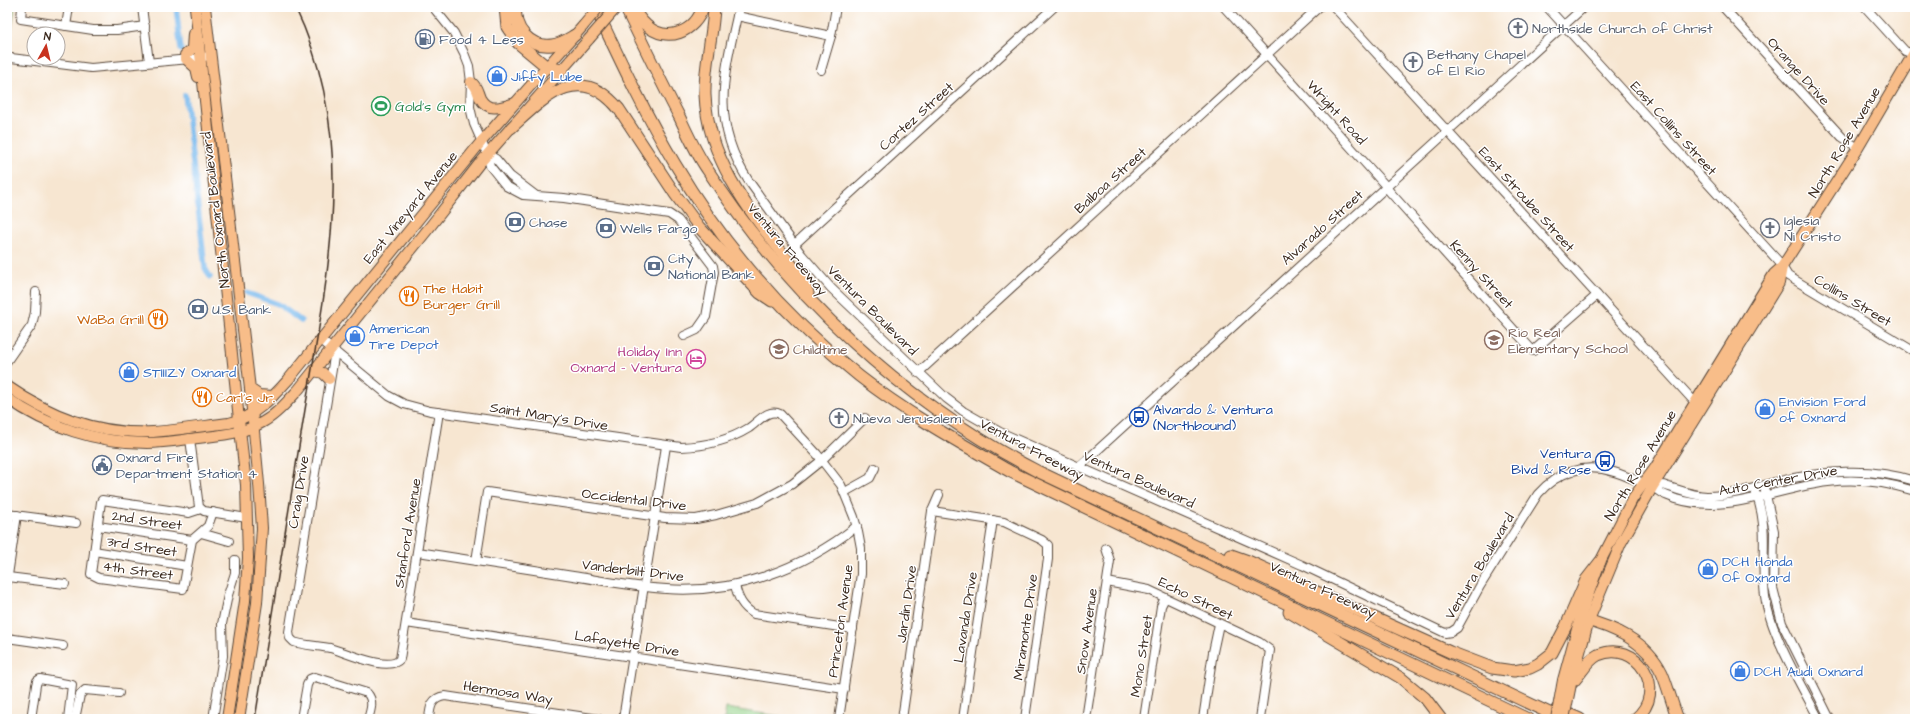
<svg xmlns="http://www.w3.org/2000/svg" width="1922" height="726" font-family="'Architects Daughter',sans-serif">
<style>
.green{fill:#92d086;stroke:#667d52}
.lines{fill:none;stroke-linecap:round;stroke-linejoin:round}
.canal{stroke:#78b9ed;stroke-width:5.5}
.minor-casing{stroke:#574639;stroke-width:10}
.major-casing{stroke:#574639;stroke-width:12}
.highway-casing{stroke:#574639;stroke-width:13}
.minor{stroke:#fff;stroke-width:8}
.major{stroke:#f8bd89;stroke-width:10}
.highway{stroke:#f8bd89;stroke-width:11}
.rail{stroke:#3b2a1e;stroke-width:1.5}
.major-bridge-casing{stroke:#574639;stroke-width:12;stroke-linecap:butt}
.major-bridge{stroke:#f8bd89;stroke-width:10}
.labels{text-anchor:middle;stroke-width:3;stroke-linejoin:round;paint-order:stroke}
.worship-label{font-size:14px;fill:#5b616d;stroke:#fff;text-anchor:start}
.service-label{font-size:14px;fill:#4e5e75;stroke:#fff;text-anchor:start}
.street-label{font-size:14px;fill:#3b2a1e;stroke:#fff}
.shop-label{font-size:14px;fill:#366cbe;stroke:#fff;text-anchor:start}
.leisure-label{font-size:14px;fill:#27864d;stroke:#fff;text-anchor:start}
.food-label{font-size:14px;fill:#c56008;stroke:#fff;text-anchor:start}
.education-label{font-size:14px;fill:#785e54;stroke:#fff;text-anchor:start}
.hotel-label{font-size:14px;fill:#b23c85;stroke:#fff;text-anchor:end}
.transit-label{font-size:14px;fill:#164399;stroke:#fff;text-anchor:start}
</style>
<rect width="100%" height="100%" fill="#fff"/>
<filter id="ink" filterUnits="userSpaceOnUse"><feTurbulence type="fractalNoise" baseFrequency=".025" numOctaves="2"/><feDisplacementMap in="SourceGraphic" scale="8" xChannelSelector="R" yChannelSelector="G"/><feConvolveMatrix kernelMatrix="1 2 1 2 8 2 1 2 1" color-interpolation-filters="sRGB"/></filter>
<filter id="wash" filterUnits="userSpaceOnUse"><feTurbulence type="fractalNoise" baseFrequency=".012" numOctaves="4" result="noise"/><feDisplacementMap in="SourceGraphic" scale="16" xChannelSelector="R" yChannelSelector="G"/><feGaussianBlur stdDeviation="0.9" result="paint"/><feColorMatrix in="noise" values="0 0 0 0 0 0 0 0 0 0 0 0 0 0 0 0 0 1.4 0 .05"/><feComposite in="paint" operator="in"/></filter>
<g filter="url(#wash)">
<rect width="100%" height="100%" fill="#f7e6d1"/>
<g class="green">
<polygon points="7,7 15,7 7,60"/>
<polygon points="726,708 798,719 724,719"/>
</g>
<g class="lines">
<g class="canal">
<polyline points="176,7 181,50"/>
<polyline points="185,95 205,268 210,277"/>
<polyline points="247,293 278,304 301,321"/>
</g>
</g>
</g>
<g filter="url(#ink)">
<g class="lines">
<defs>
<g id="minor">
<polyline points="22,7 21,19 93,30 117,30 145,26"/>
<polyline points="142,7 149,62"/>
<polyline points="433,7 454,33 464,53 469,66 471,82 470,107 474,124 487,154 490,166 506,186 523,195 564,198 669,214 678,220 713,266 714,272 706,317 697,330 684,336"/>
<path d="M739,7C725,72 709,119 748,180L802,255L831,288L946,398L963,411L1000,432L1302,565L1445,633L1451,632L1457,628L1480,586L1538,494C1558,471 1585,463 1614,472C1627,476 1639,482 1651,485C1656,486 1662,484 1666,486C1680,490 1692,496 1707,496C1731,496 1753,488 1775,482C1822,471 1869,466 1915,481"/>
<polyline points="873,7 875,7"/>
<polyline points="1224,7 1384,184 1390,192 1533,351 1597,295"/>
<polyline points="1334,7 1691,398 1700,405"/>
<polyline points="1547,7 1780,263 1788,276 1915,352"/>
<polyline points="1723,7 1842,137 1858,148"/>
<polyline points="1865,7 1905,51 1913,54"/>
<polyline points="737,16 831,36"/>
<polyline points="66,26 69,7"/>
<polyline points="11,58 91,68 201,58 211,55"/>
<polyline points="821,70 831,36 836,7"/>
<polyline points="487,154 496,159 510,176 535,195"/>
<polyline points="795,244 1054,7"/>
<path d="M321,340L389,396L404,404L430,411L681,447C706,446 728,441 749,428C758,422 768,408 780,414L817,454L841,485L854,517L858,532L861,548V574L839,719"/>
<path d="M335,351L289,632L290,638L294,642C301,645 321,646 330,648C345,652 389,673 400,659L439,412"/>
<polyline points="7,361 32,325 35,312 36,292"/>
<polyline points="918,373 1319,7"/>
<polyline points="190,439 199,507 204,511 247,518"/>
<polyline points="1079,467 1584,7"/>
<path d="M1653,486C1660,494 1666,495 1676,499C1728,515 1776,488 1828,482C1858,478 1886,482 1915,491"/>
<polyline points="1765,491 1774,531 1773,588 1782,623 1830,719"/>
<polyline points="845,492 870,478 875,468"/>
<path d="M1756,494C1770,530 1760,559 1765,596C1770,633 1801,685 1819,719"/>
<polyline points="201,509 189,513 102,500 101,502 91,574 99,578 183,589 192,540 208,526 213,512"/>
<polyline points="932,511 1004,522 1042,540 1048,545 1048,559 1025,719"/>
<polyline points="7,514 76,523"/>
<polyline points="98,526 192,540"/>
<polyline points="201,533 229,541"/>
<polyline points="94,551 187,566"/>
<path d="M418,552C470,560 521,568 573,576C604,581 635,587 666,589C736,594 802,569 857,526"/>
<polyline points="476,561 487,492 665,518 696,519 716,515 757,503 792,484 822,460 865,418"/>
<polyline points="8,577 65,584"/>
<polyline points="7,582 17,515"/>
<polyline points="1107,582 1149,590 1259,642 1270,650 1260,719"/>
<path d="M735,585C738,598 742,607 754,614L853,629"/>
<polyline points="406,623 844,689"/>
<polyline points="7,638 63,646"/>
<polyline points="31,719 36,685 37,681 40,679 72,685 68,719"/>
<polyline points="75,719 80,695 85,690 119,693"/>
<polyline points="213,719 223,656 222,624 228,595 235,573 235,560"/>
<path d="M301,719L307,685L310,679L315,677L367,693C374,700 371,710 368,719"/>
<path d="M429,719C430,707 431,698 445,696L599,719"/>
<polyline points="623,719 666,446"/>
<polyline points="902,719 932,511 939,495"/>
<polyline points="963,719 993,520"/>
<polyline points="1086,719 1110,561 1106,548"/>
<polyline points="1144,719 1161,606 1165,598"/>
<polyline points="1203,719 1213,652 1219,624"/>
</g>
<g id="major">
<polyline points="195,7 246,485 248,558 245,601 227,719"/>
<polyline points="205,7 250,389 259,484 262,528 257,603 239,719"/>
<polyline points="185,55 192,49 193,34"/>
<polyline points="186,59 196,68 198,77"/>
<path d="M471,82C477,86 477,91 480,98C488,113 502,107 515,103"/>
<polyline points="314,371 323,373 329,379"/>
<path d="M7,386C50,416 100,435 153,432C179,430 204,426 229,423C253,418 272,398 288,380L481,142L583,26"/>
<polyline points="250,389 259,395 273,396"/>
<path d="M7,398C48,427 97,443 147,443C164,443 181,440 198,438C221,435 243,434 263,422C277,414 288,401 299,389L429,228L479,164L589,39"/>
<polyline points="1563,680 1580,618 1600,562 1633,498 1655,468 1774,274 1782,267 1858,148 1915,51"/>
<polyline points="1571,684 1589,620 1621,543 1653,486 1779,283 1782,267"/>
</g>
<g id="highway">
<polyline points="505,7 507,27 518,43 547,67 562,70"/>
<path d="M516,7C513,28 530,48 552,45C561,44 568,39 575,35"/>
<path d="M595,7C620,60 645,114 675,164C723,245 786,318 859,376C906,413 960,443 1011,472L1528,719"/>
<path d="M625,7C643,44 661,82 680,118C688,135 696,153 707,169C789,296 903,402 1037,471L1562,719"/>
<path d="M633,7C636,13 640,20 646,25C667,44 695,32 703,7"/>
<path d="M714,7C713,36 704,65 705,95C708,168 761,224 803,280L808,293"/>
<path d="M511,128C545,97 579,61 619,109L675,194L699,227L760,293L772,301"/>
<polyline points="1231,555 1248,561 1450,652 1492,668 1514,671 1530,668 1538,664 1552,653 1566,626 1586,580 1600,562"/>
<polyline points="1289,612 1401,678 1425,698 1441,719"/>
<path d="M1580,618C1613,627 1646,640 1662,673C1668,687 1672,704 1678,719"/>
<path d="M1571,684C1581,675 1586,661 1598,655C1637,638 1670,691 1635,719"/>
<polyline points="1557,709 1580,719"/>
</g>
</defs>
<use href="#minor" class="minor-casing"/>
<use href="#major" class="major-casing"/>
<use href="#highway" class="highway-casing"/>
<use href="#minor" class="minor"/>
<use href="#major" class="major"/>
<use href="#highway" class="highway"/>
<path class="rail" d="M255,719C271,622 287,525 302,428C325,285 362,145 295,7"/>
<defs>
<g id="major-bridge">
<polyline points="583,26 599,7"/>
<polyline points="589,39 617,7"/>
<polyline points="1556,719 1563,680"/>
<polyline points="1564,719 1571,684"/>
</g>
</defs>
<use href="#major-bridge" class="major-bridge-casing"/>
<use href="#major-bridge" class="major-bridge"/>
</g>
</g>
<defs>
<symbol id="church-ring" viewBox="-11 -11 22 22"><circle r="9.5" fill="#fff" stroke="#6b7280" stroke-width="1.5"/><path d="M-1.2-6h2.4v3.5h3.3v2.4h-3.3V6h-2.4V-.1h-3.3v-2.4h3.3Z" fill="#6b7280"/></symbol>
<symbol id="fuel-ring" viewBox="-11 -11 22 22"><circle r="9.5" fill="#fff" stroke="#5c6f8a" stroke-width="1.5"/><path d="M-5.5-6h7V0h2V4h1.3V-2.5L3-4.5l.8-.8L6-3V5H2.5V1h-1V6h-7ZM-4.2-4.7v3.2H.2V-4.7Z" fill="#5c6f8a"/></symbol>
<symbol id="shop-ring" viewBox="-11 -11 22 22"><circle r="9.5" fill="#fff" stroke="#3f7fe0" stroke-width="1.5"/><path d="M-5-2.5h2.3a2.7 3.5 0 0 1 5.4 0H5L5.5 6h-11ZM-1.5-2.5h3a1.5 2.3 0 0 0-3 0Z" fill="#3f7fe0"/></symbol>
<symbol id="stadium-ring" viewBox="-11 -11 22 22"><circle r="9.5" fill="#fff" stroke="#2e9e5b" stroke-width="1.5"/><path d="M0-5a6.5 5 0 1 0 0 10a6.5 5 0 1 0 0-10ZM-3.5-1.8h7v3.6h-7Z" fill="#2e9e5b"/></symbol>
<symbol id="bank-ring" viewBox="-11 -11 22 22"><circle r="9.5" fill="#fff" stroke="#5c6f8a" stroke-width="1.5"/><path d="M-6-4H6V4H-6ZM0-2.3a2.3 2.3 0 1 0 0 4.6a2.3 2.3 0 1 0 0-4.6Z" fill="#5c6f8a"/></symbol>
<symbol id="restaurant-ring" viewBox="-11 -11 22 22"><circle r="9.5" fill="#fff" stroke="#e8710a" stroke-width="1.5"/><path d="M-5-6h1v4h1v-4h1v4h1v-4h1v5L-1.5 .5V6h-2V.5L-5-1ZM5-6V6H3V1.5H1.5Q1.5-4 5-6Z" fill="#e8710a"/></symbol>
<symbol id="school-ring" viewBox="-11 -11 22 22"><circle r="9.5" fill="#fff" stroke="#8d6e63" stroke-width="1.5"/><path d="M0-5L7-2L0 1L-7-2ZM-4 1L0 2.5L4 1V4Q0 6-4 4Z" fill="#8d6e63"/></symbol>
<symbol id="hotel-ring" viewBox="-11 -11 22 22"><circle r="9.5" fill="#fff" stroke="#d1479c" stroke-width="1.5"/><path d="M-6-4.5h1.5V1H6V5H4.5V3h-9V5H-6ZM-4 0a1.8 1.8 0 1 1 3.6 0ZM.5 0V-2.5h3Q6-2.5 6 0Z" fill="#d1479c"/></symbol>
<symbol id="bus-ring" viewBox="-11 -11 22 22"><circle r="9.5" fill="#fff" stroke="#1a4fb4" stroke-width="1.5"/><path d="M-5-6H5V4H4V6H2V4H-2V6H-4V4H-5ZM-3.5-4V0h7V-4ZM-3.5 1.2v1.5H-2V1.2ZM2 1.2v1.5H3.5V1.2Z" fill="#1a4fb4"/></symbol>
<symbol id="civic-ring" viewBox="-11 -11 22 22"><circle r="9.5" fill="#fff" stroke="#5c6f8a" stroke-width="1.5"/><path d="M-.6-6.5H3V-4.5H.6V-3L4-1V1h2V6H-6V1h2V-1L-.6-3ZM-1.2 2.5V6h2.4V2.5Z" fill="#5c6f8a"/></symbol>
</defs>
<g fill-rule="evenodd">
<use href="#church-ring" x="1507" y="17" width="22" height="22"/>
<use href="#fuel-ring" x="414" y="28" width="22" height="22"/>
<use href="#church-ring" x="1402" y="51" width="22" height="22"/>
<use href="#shop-ring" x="486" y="65" width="22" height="22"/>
<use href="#stadium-ring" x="370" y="95" width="22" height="22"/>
<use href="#bank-ring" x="504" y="211" width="22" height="22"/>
<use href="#bank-ring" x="595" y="217" width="22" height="22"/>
<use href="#church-ring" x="1759" y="217" width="22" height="22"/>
<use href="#bank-ring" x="643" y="255" width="22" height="22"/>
<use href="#restaurant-ring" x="398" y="285" width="22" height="22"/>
<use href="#bank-ring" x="187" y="298" width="22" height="22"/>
<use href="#restaurant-ring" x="147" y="308" width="22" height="22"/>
<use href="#shop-ring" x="344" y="325" width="22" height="22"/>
<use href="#school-ring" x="1483" y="329" width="22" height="22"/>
<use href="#school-ring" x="768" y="338" width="22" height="22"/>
<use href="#hotel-ring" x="685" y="348" width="22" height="22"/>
<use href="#shop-ring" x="118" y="361" width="22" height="22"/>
<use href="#restaurant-ring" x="191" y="386" width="22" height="22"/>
<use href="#shop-ring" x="1754" y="398" width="22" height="22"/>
<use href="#bus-ring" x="1128" y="406" width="22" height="22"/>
<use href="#church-ring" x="828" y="407" width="22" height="22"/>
<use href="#bus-ring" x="1594" y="450" width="22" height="22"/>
<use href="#civic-ring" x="91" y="454" width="22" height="22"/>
<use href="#shop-ring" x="1697" y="558" width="22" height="22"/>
<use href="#shop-ring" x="1729" y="660" width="22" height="22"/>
</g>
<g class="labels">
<g class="worship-label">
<text x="1532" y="33">Northside Church of Christ</text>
<text x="1427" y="59">Bethany Chapel<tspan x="1427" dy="16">of El Rio</tspan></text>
<text x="1784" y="225">Iglesia<tspan x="1784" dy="16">Ni Cristo</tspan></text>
<text x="853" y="423">Nueva Jerusalem</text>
</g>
<g class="service-label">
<text x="439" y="44">Food 4 Less</text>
<text x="529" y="227">Chase</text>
<text x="620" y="233">Wells Fargo</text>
<text x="668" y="263">City<tspan x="668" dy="16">National Bank</tspan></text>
<text x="212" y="314">U.S. Bank</text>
<text x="116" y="462">Oxnard Fire<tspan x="116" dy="16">Department Station 4</tspan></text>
</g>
<g class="street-label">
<text transform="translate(1799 71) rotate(48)" y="5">Orange Drive</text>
<text transform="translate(1337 112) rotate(48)" y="5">Wright Road</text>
<text transform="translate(916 116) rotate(-42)" y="5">Cortez Street</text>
<text transform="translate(1674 128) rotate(48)" y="5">East Collins Street</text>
<text transform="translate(1844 142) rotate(-59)" y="5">North Rose Avenue</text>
<text transform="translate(1110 180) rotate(-42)" y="5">Balboa Street</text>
<text transform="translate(1527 199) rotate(48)" y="5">East Stroube Street</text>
<text transform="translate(410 207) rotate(-51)" y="5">East Vineyard Avenue</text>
<text transform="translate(215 210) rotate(-97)" y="5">North Oxnard Boulevard</text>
<text transform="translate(1322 227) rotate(-42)" y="5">Alvarado Street</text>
<text transform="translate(788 249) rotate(50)" y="5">Ventura Freeway</text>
<text transform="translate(1482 274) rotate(48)" y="5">Kenny Street</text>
<text transform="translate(1853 300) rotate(31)" y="5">Collins Street</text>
<text transform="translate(873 310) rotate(45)" y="5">Ventura Boulevard</text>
<text transform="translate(549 416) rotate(9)" y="5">Saint Mary's Drive</text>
<text transform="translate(1032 449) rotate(28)" y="5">Ventura Freeway</text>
<text transform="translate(1640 465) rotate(-59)" y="5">North Rose Avenue</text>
<text transform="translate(1139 479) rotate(24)" y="5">Ventura Boulevard</text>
<text transform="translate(1778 480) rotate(-10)" y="5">Auto Center Drive</text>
<text transform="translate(298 492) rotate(-81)" y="5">Craig Drive</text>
<text transform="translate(634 499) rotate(7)" y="5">Occidental Drive</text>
<text transform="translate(147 520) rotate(8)" y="5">2nd Street</text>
<text transform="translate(407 533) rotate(-81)" y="5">Stanford Avenue</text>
<text transform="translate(142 546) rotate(9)" y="5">3rd Street</text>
<text transform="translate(1479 566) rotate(-59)" y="5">Ventura Boulevard</text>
<text transform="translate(138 570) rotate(8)" y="5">4th Street</text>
<text transform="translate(633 570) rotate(7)" y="5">Vanderbilt Drive</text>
<text transform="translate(1323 589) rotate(25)" y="5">Ventura Freeway</text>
<text transform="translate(1196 598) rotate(26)" y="5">Echo Street</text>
<text transform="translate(906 604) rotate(-82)" y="5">Jardin Drive</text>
<text transform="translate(965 617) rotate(-81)" y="5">Lavanda Drive</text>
<text transform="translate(840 621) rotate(-82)" y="5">Princeton Avenue</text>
<text transform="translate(1025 627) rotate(-82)" y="5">Miramonte Drive</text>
<text transform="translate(1086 631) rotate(-82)" y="5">Snow Avenue</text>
<text transform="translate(627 643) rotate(9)" y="5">Lafayette Drive</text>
<text transform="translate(1141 656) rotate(-81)" y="5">Mono Street</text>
<text transform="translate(508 692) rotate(9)" y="5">Hermosa Way</text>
</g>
<g class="shop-label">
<text x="511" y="81">Jiffy Lube</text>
<text x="369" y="333">American<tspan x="369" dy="16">Tire Depot</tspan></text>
<text x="143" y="377">STIIIZY Oxnard</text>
<text x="1779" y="406">Envision Ford<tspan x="1779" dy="16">of Oxnard</tspan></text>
<text x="1722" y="566">DCH Honda<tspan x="1722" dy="16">Of Oxnard</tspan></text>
<text x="1754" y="676">DCH Audi Oxnard</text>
</g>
<g class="leisure-label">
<text x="395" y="111">Gold's Gym</text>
</g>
<g class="food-label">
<text x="423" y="293">The Habit<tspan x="423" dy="16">Burger Grill</tspan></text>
<text x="144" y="324" text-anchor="end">WaBa Grill</text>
<text x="216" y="402">Carl's Jr.</text>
</g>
<g class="education-label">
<text x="1508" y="337">Rio Real<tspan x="1508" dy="16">Elementary School</tspan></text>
<text x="793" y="354">Childtime</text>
</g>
<g class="hotel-label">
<text x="682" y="356">Holiday Inn<tspan x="682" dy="16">Oxnard - Ventura</tspan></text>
</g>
<g class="transit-label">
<text x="1153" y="414">Alvardo &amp; Ventura<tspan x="1153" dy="16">(Northbound)</tspan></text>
<text x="1591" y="458" text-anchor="end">Ventura<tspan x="1591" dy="16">Blvd &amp; Rose</tspan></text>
</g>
</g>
<rect width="1922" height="726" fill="none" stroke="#fff" stroke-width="24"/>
<g transform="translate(46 46) rotate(8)"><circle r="19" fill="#ffffff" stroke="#b1aaa5"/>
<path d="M0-3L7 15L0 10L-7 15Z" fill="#c8321e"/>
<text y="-6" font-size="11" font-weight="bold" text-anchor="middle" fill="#3b2a1e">N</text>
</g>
</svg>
